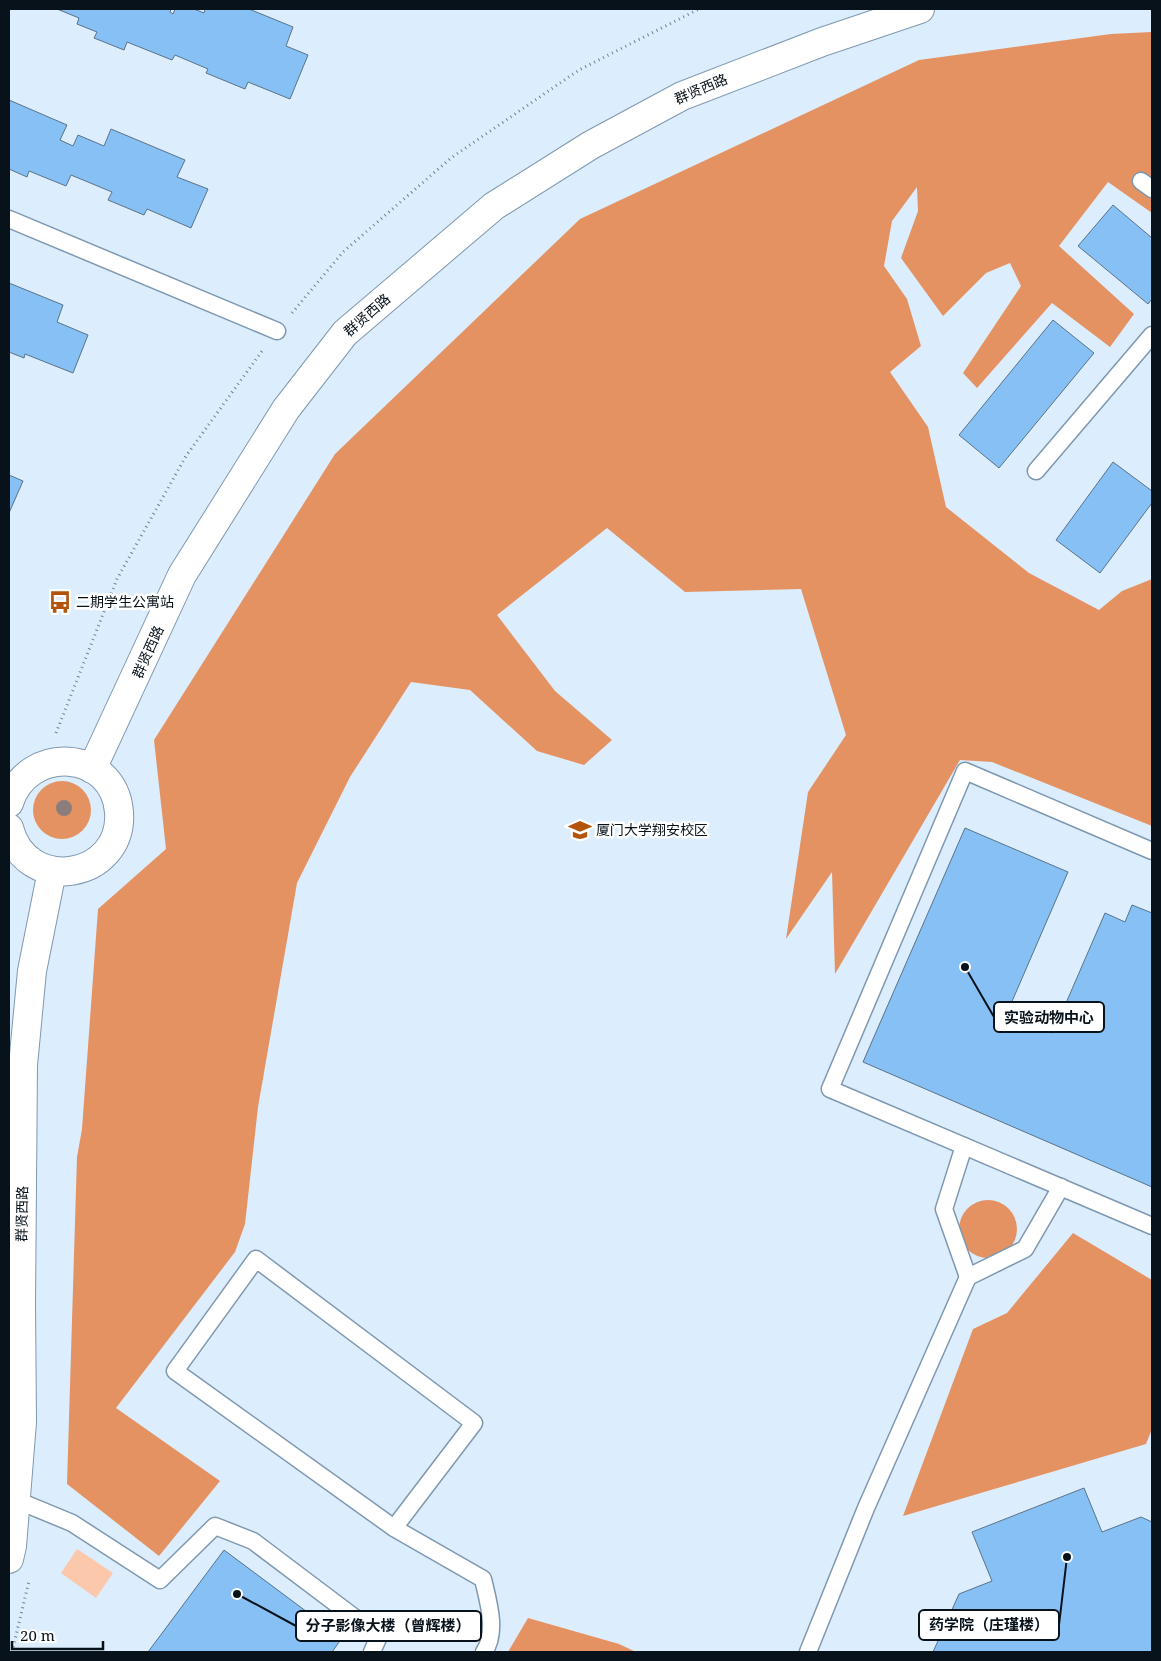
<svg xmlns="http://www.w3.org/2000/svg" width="1161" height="1661" font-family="'Noto Serif','Noto Sans SC',serif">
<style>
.green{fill:#fcc8ac}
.forest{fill:#e59262}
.building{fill:#86c0f4;stroke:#597389}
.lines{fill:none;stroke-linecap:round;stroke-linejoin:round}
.service-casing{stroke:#7e98b0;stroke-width:19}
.minor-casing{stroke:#7e98b0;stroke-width:30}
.path{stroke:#74828e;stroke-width:3;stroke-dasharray:1 4;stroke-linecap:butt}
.service{stroke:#fff;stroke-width:16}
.minor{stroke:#fff;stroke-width:28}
.tree{fill:#897e7b}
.labels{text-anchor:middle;stroke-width:5;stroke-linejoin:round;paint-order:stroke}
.street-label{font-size:14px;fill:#08121a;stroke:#fff}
.poi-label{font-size:14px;fill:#08121a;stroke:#fff;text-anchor:start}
.leader{fill:none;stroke:#08121a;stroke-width:2}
.callout-dot{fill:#08121a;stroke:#fff;stroke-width:2}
.callout{fill:#fff;stroke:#08121a;stroke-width:2}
.callout-label{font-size:15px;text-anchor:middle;font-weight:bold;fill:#08121a}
</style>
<rect width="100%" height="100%" fill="#dcedfd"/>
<polygon class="green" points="77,1549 113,1573 96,1598 61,1573"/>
<g class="forest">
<polygon points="1152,32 1152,213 1108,182 1059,246 1134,314 1110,347 1052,303 977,388 963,373 1021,286 1010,263 986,273 943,316 901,258 918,211 917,187 892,221 884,266 907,299 921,346 890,372 928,427 946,507 1029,573 1099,610 1122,591 1152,579 1152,826 992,762 960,760 835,974 832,872 786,939 808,792 846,735 801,589 685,592 607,528 497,615 555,691 612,740 584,765 537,751 470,690 411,682 350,777 297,883 258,1107 245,1224 235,1252 116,1408 220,1481 159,1556 67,1484 77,1157 82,1129 98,909 166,849 154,740 335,454 580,219 919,60 1111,34"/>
<circle cx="62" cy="810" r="29"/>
<circle cx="988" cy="1229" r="29"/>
<polygon points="1073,1233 1152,1280 1152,1429 1146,1444 903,1516 973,1329 1007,1313"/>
<polygon points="528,1618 619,1644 636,1652 508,1652"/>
</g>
<g class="building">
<polygon points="57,9 171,9 170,12 173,14 175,9 194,9 204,13 205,9 249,9 293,27 286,46 308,55 290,99 248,82 245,89 206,73 208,69 175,55 172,60 127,42 124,50 94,38 97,32 77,24 79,18"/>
<polygon points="9,100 67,125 60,140 73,146 78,135 104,146 111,129 185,160 177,177 208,189 191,228 147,209 144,215 108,200 112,192 71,175 66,186 29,171 27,177 9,169"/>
<polygon points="1113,205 1152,238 1152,299 1148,304 1078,246"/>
<polygon points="9,283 63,305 57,322 88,335 73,373 25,354 24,358 9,352"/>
<polygon points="1053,320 1094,353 999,468 959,435"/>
<polygon points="1113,462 1152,491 1152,503 1100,573 1056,540"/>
<polygon points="9,475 23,481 9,513"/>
<polygon points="965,828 1068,872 1007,1013 1053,1033 1105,913 1125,922 1132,905 1152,913 1152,1187 863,1062"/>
<polygon points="1084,1488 1102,1532 1141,1517 1152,1522 1152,1652 933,1652 959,1594 992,1581 972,1532"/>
<polygon points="224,1550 342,1638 332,1652 148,1652"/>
</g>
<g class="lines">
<defs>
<g id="service">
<polyline points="1141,181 1152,189"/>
<polyline points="9,219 277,331"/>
<polyline points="1036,471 1152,335"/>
<polyline points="1152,851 965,771 830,1089 1152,1226"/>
<polyline points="964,1146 944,1209 968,1277"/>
<polyline points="9,1497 72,1523 160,1580 215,1526 253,1541 379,1636 372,1652"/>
<path d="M394,1528L474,1423L256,1259L175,1371L394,1528L483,1579C488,1601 498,1632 484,1652"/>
<polyline points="808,1652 866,1508 968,1277 1025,1249 1061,1187"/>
</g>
<g id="minor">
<polyline points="92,769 182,575 286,409 345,333 494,206 591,145 682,96 822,42 920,9"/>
<path d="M9,803C27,744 114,749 119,812C124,879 26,896 9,828"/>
<polyline points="9,1559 12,1546 22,1422 21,1304 23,1065 32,971 52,871"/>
</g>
</defs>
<use href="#service" class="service-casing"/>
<use href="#minor" class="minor-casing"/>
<g class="path">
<polyline points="292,313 343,252 451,158 579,70 699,9"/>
<polyline points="56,733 117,579 186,456 262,351"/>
<polyline points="12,1652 29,1581"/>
</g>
<use href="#service" class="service"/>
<use href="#minor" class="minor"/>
</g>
<circle class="tree" cx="64" cy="808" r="8"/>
<defs>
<symbol id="bus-bare" viewBox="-9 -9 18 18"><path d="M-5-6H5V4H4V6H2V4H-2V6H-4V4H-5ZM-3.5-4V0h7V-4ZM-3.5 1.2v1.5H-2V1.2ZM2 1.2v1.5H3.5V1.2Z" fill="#b35409" stroke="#fff" stroke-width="2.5" paint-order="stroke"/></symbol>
<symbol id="university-bare" viewBox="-9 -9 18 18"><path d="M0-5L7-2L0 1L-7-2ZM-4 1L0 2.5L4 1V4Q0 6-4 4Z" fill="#b35409" stroke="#fff" stroke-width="2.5" paint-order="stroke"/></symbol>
</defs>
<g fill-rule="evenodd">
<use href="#bus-bare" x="44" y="586" width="32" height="32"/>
<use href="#university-bare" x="564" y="814" width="32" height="32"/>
</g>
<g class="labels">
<g class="street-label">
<text transform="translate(701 89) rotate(-23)" y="5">群贤西路</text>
<text transform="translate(367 315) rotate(-41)" y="5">群贤西路</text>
<text transform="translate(148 652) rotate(-66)" y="5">群贤西路</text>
<text transform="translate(22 1214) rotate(-89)" y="5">群贤西路</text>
</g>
<g class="poi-label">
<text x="76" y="607">二期学生公寓站</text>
<text x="596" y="835">厦门大学翔安校区</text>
</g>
</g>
<path class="leader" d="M965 967L994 1017M1067 1557L1059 1625M237 1594L296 1626"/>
<g class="callout-dot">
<circle cx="965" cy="967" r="5"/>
<circle cx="1067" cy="1557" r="5"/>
<circle cx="237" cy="1594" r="5"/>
</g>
<g class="callout">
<rect x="994" y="1002" width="110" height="30" rx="5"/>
<rect x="919" y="1610" width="140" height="30" rx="5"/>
<rect x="296" y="1611" width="185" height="30" rx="5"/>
</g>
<g class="callout-label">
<text x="1049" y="1023">实验动物中心</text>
<text x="989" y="1630">药学院（庄瑾楼）</text>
<text x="388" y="1631">分子影像大楼（曾辉楼）</text>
</g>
<rect width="1161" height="1661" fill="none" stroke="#08121a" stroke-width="20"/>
<path d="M12 1641v8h91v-8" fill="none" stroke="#08121a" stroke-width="2.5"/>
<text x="20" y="1641" font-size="15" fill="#08121a" stroke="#ffffff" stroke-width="4" paint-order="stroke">20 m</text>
</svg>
